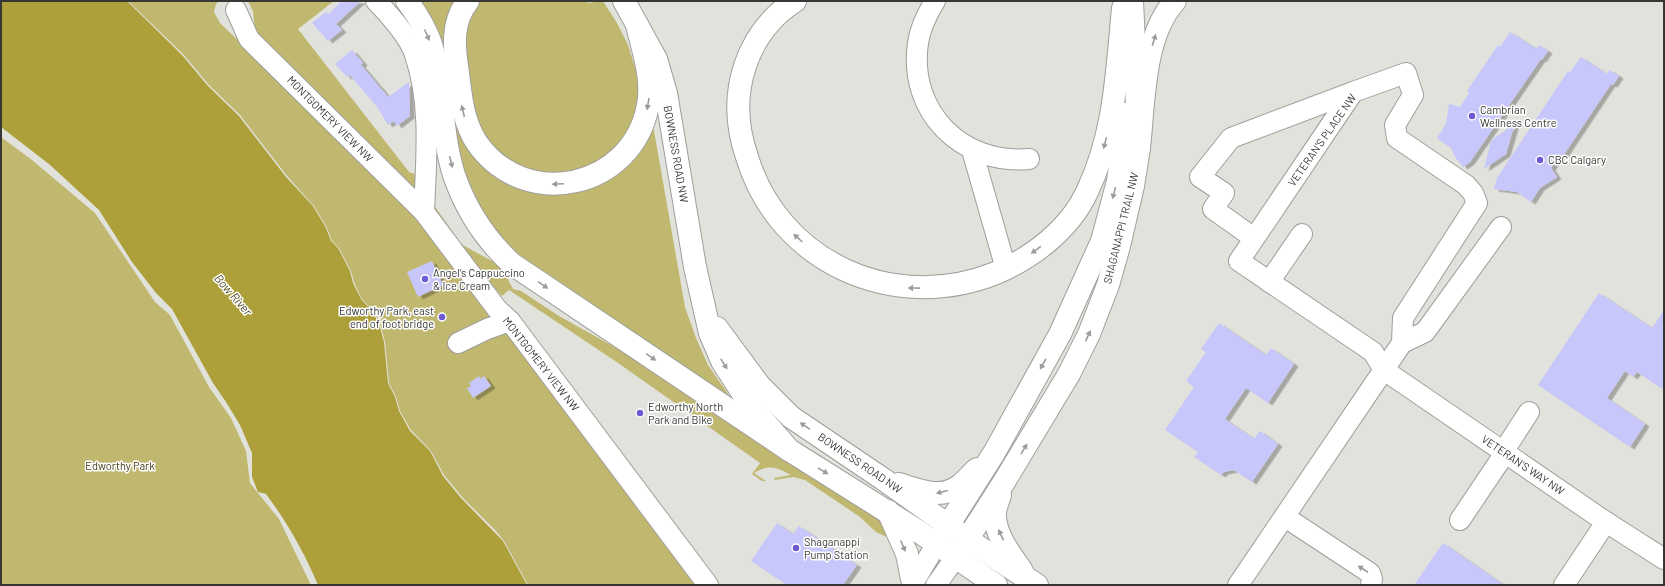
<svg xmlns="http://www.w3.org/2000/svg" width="1665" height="586" font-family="Barlow,sans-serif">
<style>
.green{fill:#c1b870}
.water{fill:#ada03a}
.building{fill:#c8c7fb;filter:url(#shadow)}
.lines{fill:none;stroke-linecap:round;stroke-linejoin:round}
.minor-casing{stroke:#9f9e9a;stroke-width:22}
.major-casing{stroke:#9f9e9a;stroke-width:24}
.highway-casing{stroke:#9f9e9a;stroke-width:24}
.minor{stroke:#fff;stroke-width:20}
.major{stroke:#fff;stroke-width:22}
.highway{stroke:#fff;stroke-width:22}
.oneway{fill:#9b9b9a}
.poi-dot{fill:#6d5ad3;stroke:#fff;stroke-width:1.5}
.labels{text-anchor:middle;stroke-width:3;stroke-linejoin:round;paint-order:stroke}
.poi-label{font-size:11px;fill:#373735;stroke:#fff;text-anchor:start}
.street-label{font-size:11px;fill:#373735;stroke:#fff}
.park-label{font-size:11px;fill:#443e14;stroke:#fff}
.water-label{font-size:12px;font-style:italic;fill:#504a21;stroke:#fff}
</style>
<defs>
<filter id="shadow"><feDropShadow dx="4.5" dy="2.5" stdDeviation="0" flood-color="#0004"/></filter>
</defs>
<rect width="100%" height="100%" fill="#e2e2dd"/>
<g class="green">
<polygon points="128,1 220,1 216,4 214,12 220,23 401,198 510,335 696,585 528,585 504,541 496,531 462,497 444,475 431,451 411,430 400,411 396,397 389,383 385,342 380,323 373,311 361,298 354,282 351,271 339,248 332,241 327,228 314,206 287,176 240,115 209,85 183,54"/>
<path d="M248,1H334L298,29L409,172L418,175L429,198L461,244L501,266L513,289L521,291L559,316L652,368L881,519L889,538L876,532L860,517L805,480L793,477L775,480L774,478L791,475C776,467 769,464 754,473L766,481H762L752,474L760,463L618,363L509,290L502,296L456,246L262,43L255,30L253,11Z"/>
<polygon points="417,1 457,1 449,83"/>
<polygon points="480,1 586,1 588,3 603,1 617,23 628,45 636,71 639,90 637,110 630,127 618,146 604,159 567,174 523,170 489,146 471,113 463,39 473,9"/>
<path d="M453,114C461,144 483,175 513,186C527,191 542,193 556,194L653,125L685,307L696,338L708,365L735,404L522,260L499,238L472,197L457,147Z"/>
<polygon points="1,137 32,160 95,213 155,302 170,315 209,387 231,418 246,451 250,483 279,519 311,585 1,585"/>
</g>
<path class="water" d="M1,1H127L182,55L208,86L239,116L286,177L313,206L326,228L331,241L338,248L350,271L353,283L361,299L372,311L379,324L384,342L388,383L395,397L399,411L410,431L430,451L443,476L461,498L503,541L527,585H318C304,552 287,522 266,494L258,492L252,477V453L240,425L226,402L213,383L172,309L156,293L132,262L99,210L49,164L1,127Z"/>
<g class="building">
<polygon points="342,1 361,1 336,24 342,30 328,41 312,23 326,12 328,14"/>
<polygon points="1510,32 1537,49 1539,45 1548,51 1542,60 1541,59 1470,162 1463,167 1455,157 1451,148 1437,138 1446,124 1449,104 1460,107 1469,93 1467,91 1498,45 1500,47"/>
<polygon points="352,50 363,63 361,65 388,97 409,82 410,116 397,126 394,121 388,125 377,107 350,75 347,77 335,64"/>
<polygon points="1581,57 1607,74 1610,70 1619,76 1613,85 1611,84 1563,156 1560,154 1551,168 1557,177 1540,188 1531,202 1517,192 1494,189 1497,178 1568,71 1570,72"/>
<polygon points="1515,123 1506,154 1484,169 1491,141"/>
<polygon points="432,261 443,285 418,297 407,272"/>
<polygon points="1599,293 1652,328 1664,310 1664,390 1637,372 1633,377 1625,371 1607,398 1645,424 1630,447 1538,385"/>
<polygon points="1219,323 1266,355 1271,348 1294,364 1268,403 1246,388 1225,419 1254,439 1260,431 1278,444 1252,482 1234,470 1224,472 1221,475 1194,457 1198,452 1165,430 1194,387 1186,381 1206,352 1201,349"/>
<polygon points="479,376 480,379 484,376 491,386 473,398 467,388 471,386 469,383"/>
<polygon points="777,523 793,534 799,526 857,565 843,585 787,585 751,561"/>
<polygon points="1443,543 1504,585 1414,585"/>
</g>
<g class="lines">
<defs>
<g id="minor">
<path d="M376,1C389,14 410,38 415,55C432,105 426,160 424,212"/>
<path d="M935,1C927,14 920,28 918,43C908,112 962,165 1029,159"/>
<polyline points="236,10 249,39 424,212 497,309 510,321 708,585"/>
<polyline points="972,150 1006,269"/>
<polyline points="1254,238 1213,209 1224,193 1200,177 1231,138 1353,92"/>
<polyline points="1269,282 1302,234"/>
<polyline points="458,343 487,329 510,321"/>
<polyline points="1402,343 1425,332 1501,227"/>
<polyline points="1503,452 1529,412"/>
<polyline points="1285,517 1370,573 1372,579 1371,585"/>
<polyline points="1460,520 1505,453"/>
<polyline points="912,585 937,543"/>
<polyline points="936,585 956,557"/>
<polyline points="1238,585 1402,343 1403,318 1477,203 1473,193 1466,185 1397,138 1395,125 1413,95 1406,73 1353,92 1239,261 1373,352 1384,370 1606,522 1664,559"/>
<polyline points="1564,585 1606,522"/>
</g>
<g id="major">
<polyline points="624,1 656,59 666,93 695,267 710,333 722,361 751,406 789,450 918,531 996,585"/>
<polyline points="717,328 759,385 791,417 883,479 979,547 1037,585"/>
<path d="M899,484C919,490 940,500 959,486C966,481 971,474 977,469"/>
<path d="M1000,495C998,502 994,510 995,517C996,536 1011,555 1022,571"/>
<polyline points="888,511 907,554 913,584"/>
<polyline points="937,543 994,453 1060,334 1102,241 1118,181 1123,143 1124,114"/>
<polyline points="956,557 1004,482 1069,374 1089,334 1108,285 1119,246 1133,186 1139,148 1132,1"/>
</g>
<g id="highway">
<path d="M407,1C419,17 430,36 434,55C443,95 442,137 454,175C466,210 485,239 512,264L789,450"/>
<path d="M468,1C451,22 454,48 458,73C461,97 463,122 477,143C525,212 633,189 648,105C653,78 643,51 637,25"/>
<path d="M795,1C770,17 754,39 745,66C735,96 737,128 747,157C779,263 894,314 996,273C1032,258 1070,229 1087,192C1115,134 1117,71 1123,8"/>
<path d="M1139,148C1144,103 1143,36 1175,1"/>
</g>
</defs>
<use href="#minor" class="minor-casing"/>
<use href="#major" class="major-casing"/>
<use href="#highway" class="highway-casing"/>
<use href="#minor" class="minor"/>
<use href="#major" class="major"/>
<use href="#highway" class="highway"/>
</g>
<defs><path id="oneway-solid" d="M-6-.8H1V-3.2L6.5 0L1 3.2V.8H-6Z"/></defs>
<g class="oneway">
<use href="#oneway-solid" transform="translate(427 35) rotate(66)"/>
<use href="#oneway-solid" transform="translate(1154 40) rotate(-73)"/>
<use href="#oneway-solid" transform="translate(648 104) rotate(100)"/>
<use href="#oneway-solid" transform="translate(463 111) rotate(-103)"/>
<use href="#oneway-solid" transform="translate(1105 143) rotate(104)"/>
<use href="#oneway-solid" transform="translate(451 162) rotate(77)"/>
<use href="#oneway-solid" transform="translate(558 184) rotate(178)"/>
<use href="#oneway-solid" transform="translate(1114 193) rotate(105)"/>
<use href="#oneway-solid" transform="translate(798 238) rotate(-138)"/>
<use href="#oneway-solid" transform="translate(1036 250) rotate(144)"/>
<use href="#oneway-solid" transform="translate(543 285) rotate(34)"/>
<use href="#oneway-solid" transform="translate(914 288) rotate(-179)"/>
<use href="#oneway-solid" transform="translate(1088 336) rotate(-65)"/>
<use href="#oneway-solid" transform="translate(651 357) rotate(35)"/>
<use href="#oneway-solid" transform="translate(724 364) rotate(58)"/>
<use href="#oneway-solid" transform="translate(1043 364) rotate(119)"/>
<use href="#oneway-solid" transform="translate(805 426) rotate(-146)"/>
<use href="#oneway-solid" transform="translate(1024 449) rotate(-59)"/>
<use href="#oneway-solid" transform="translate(823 471) rotate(31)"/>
<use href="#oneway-solid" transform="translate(942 492) rotate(166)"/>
<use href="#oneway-solid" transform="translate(1001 535) rotate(-115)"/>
<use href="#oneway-solid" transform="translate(903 546) rotate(67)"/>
<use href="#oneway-solid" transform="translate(1363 569) rotate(-147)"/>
</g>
<g class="poi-dot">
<circle cx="1472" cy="116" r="4"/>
<circle cx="1540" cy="160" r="4"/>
<circle cx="425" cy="279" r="4"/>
<circle cx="442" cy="317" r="4"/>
<circle cx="640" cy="413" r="4"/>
<circle cx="796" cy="548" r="4"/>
</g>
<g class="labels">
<g class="poi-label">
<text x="1480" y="114">Cambrian<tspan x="1480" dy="13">Wellness Centre</tspan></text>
<text x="1548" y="164">CBC Calgary</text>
<text x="433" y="277">Angel's Cappuccino<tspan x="433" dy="13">&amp; Ice Cream</tspan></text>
<text x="434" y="315" text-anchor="end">Edworthy Park, east<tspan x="434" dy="13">end of foot bridge</tspan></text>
<text x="648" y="411">Edworthy North<tspan x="648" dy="13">Park and Bike</tspan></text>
<text x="804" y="546">Shaganappi<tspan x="804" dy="13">Pump Station</tspan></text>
</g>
<g class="street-label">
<text transform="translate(330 119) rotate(45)" y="4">MONTGOMERY VIEW NW</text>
<text transform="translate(1322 140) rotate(-55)" y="4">VETERAN'S PLACE NW</text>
<text transform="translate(676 154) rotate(80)" y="4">BOWNESS ROAD NW</text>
<text transform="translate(1121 228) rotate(-76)" y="4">SHAGANAPPI TRAIL NW</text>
<text transform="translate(541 364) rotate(52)" y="4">MONTGOMERY VIEW NW</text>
<text transform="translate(860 463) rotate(34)" y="4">BOWNESS ROAD NW</text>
<text transform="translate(1523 465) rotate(34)" y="4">VETERAN'S WAY NW</text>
</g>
<g class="park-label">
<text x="120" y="470">Edworthy Park</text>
</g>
<g class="water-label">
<text transform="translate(233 295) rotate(49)" y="4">Bow River</text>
</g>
</g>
<rect width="1665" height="586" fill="none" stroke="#373735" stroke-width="4"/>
</svg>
